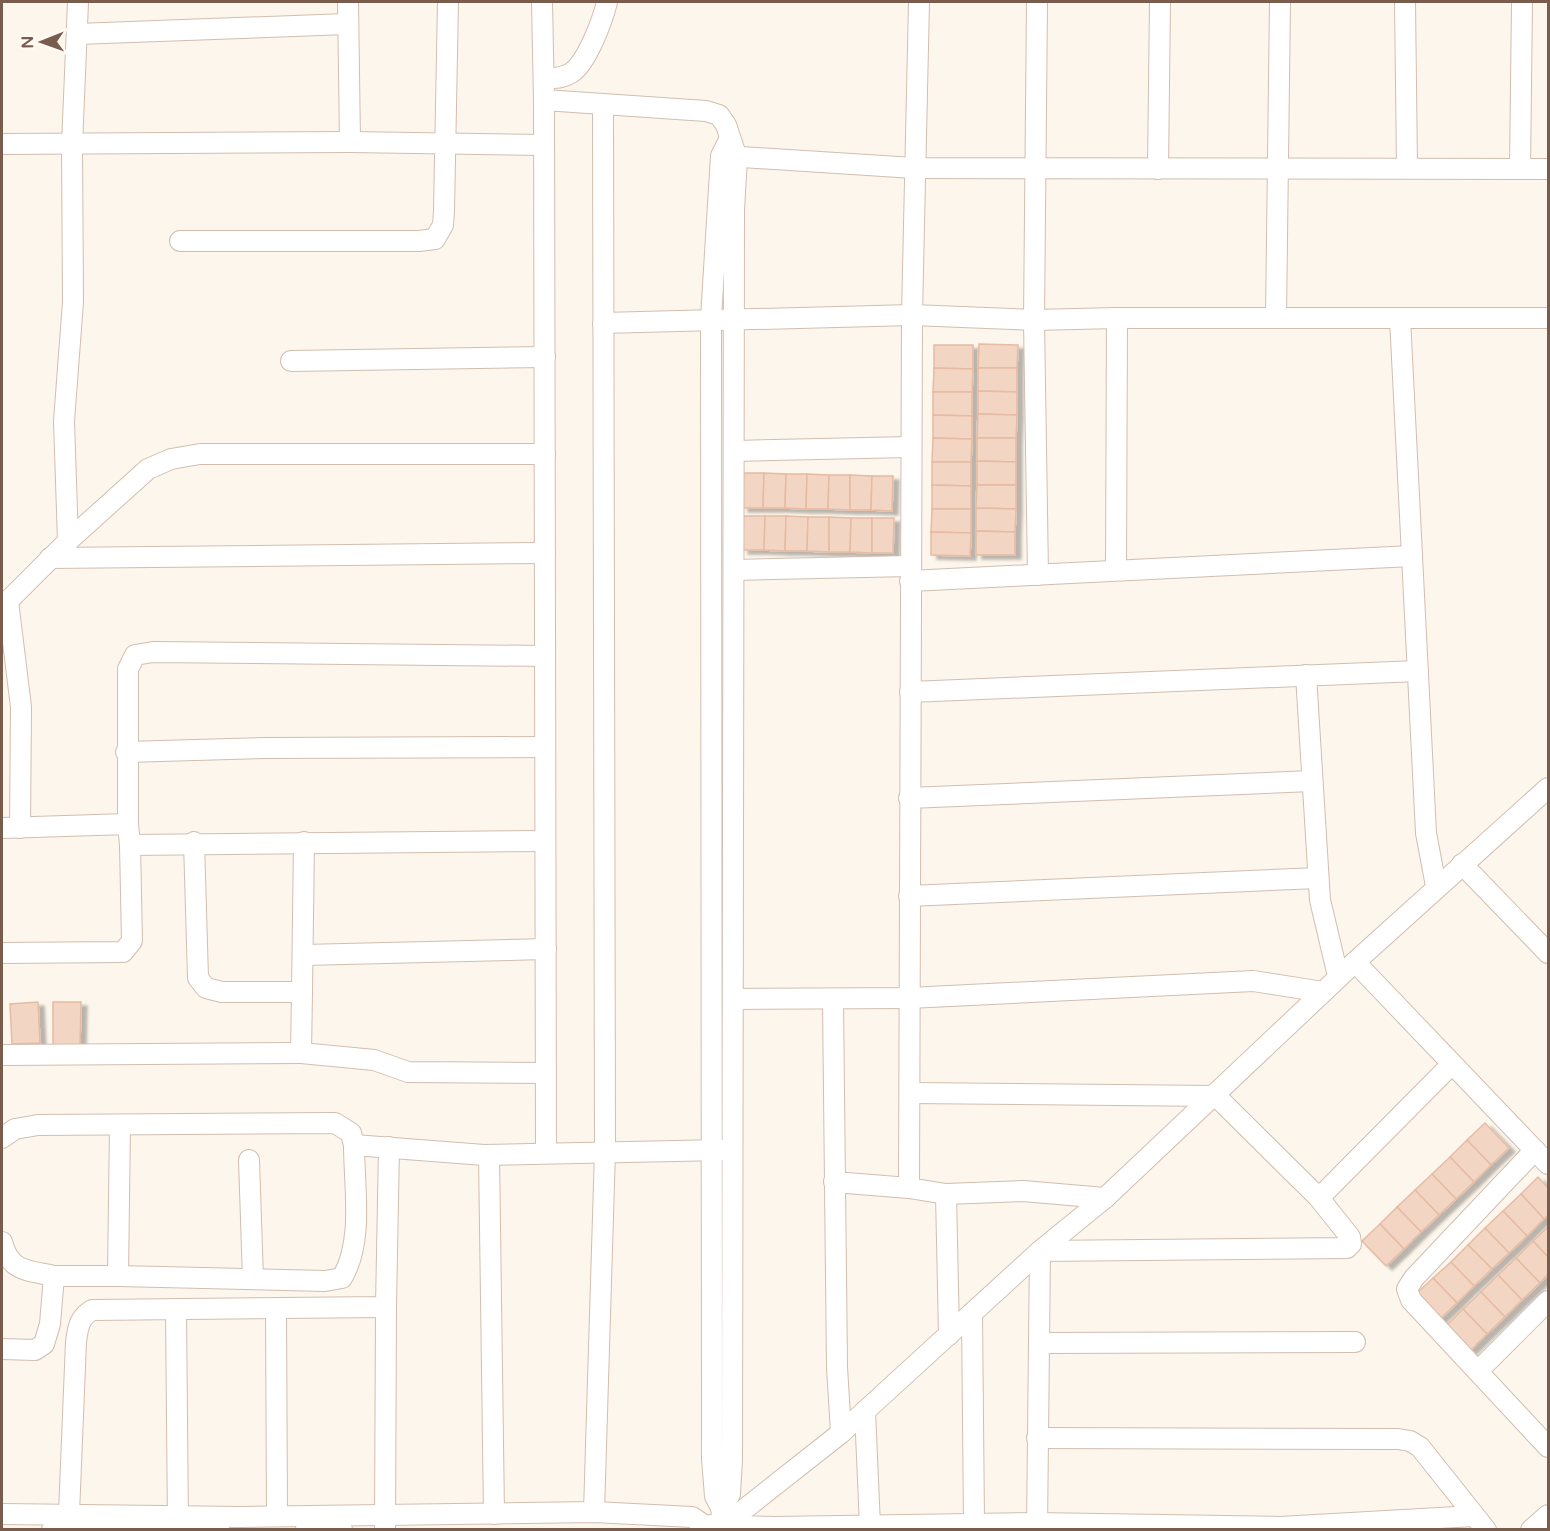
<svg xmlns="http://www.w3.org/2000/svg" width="1550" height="1531" font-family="'Varela Round',sans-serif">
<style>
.building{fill:#f3d5c3;stroke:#e6bba3;stroke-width:1.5;filter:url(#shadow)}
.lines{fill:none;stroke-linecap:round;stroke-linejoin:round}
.minor-casing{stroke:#d1beb0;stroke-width:22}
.minor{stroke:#fff;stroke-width:20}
</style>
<defs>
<filter id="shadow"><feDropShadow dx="6" dy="4" stdDeviation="1.5" flood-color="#0004"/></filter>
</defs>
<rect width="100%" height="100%" fill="#fdf6ec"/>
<g class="building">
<polygon points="979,344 1018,345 1017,368 978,368"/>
<polygon points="934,345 973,345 973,369 934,368"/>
<polygon points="934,368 973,369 972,392 933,392"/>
<polygon points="978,368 1017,368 1017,392 978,391"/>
<polygon points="978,391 1017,392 1017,415 978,414"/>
<polygon points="933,392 972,392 972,416 933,415"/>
<polygon points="978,414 1017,415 1016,438 977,438"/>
<polygon points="933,415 972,416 972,439 933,438"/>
<polygon points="933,438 972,439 971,462 932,462"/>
<polygon points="977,438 1016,438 1016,462 977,461"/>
<polygon points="977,461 1016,462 1016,485 977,485"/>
<polygon points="932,462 971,462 971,486 932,485"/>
<polygon points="742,473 764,473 763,508 742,508"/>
<polygon points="764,473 786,474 785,508 763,508"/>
<polygon points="786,474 807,474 806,509 785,508"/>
<polygon points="807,474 829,475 828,509 806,509"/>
<polygon points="829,475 850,475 850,510 828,509"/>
<polygon points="850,475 872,476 871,510 850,510"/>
<polygon points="872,476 893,476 892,511 871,510"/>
<polygon points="932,485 971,486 971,509 932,509"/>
<polygon points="977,485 1016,485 1016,509 976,508"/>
<polygon points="976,508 1016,509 1015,532 976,531"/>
<polygon points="932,509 971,509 971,533 931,532"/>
<polygon points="743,516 765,516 764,550 742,550"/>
<polygon points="765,516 786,516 785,551 764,550"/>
<polygon points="786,516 808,517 807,551 785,551"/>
<polygon points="808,517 829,517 829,552 807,551"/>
<polygon points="829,517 851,518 850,552 829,552"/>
<polygon points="851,518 872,518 872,553 850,552"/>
<polygon points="872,518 894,518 893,553 872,553"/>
<polygon points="976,531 1015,532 1015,555 976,555"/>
<polygon points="931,532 971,533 970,556 931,555"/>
<polygon points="38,1002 40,1043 12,1044 10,1004"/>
<polygon points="53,1002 81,1002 80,1045 53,1045"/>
<polygon points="1485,1123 1509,1148 1491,1165 1467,1140"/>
<polygon points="1467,1140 1491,1165 1474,1182 1450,1157"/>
<polygon points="1450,1157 1474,1182 1456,1199 1432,1174"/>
<polygon points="1432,1174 1456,1199 1439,1215 1415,1190"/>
<polygon points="1538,1177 1548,1188 1548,1215 1544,1219 1521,1194"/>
<polygon points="1415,1190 1439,1215 1421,1232 1397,1207"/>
<polygon points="1521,1194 1544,1219 1527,1236 1503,1211"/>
<polygon points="1397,1207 1421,1232 1404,1249 1380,1224"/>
<polygon points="1503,1211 1527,1236 1509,1253 1485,1228"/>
<polygon points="1380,1224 1404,1249 1386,1266 1362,1241"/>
<polygon points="1548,1227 1548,1257 1533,1241"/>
<polygon points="1485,1228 1509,1253 1492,1269 1468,1245"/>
<polygon points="1533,1241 1548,1257 1548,1274 1540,1283 1516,1258"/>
<polygon points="1468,1245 1492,1269 1474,1286 1451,1262"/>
<polygon points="1516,1258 1540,1283 1522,1300 1498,1275"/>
<polygon points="1451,1262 1474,1286 1457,1303 1433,1278"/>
<polygon points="1498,1275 1522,1300 1505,1317 1481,1292"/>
<polygon points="1433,1278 1457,1303 1439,1320 1415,1295"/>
<polygon points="1481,1292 1505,1317 1487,1334 1463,1309"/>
<polygon points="1463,1309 1487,1334 1470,1351 1446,1326"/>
</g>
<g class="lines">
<defs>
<g id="minor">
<polyline points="348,2 350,142"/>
<polyline points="542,2 544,100 706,111 719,115 726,125 737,158 734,210 732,1460 730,1494 722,1510 720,1530"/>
<polyline points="919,2 912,315 909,1188 946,1194 949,1335"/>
<polyline points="1037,2 1034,320 1038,575"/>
<polyline points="1405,2 1407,167"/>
<polyline points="77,34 347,24"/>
<path d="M544,79C554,78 563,78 571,73C587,63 603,19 607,2"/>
<polyline points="544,100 546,1153"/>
<polyline points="2,144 350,142 544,145"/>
<polyline points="726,156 914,168 1548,169"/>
<polyline points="1158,169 1160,2"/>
<polyline points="1520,169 1522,2"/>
<polyline points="180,241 419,241 435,239 443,225 444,211 448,2"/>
<polyline points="1276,318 1280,2"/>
<polyline points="1400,318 1426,833 1436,886"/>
<polyline points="603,323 912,315 1034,320 1117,318 1548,318"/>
<polyline points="291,361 545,357"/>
<polyline points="734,451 910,447"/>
<polyline points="68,541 148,469 171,459 200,454 545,454"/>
<polyline points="50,558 545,553"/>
<polyline points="734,570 910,566"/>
<polyline points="1116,570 1117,318"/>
<polyline points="910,581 1412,556"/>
<polyline points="8,601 21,707 20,828"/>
<polyline points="2,607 68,541 64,421 73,302 72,145 78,2"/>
<polyline points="1306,675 1320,900 1338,976"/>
<polyline points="910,692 1418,671"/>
<polyline points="126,752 265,748 545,747"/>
<polyline points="1548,788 1355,962 1548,1164"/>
<polyline points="909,798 1312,781"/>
<polyline points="128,824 128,669 135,655 153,652 545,656"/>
<polyline points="2,828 128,824 130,845 545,841"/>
<polyline points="194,842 198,978 206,988 222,992 302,992 304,842"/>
<polyline points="1462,864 1548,953"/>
<polyline points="909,896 1318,878"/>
<polyline points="2,953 123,952 132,941 130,845"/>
<polyline points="303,955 546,949"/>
<polyline points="302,992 301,1053 374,1060 408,1072 546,1073"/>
<polyline points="733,999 909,998 1253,981 1323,992"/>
<polyline points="833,1000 837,1367 841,1433"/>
<polyline points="2,1055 301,1053"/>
<polyline points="910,1093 1216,1096 1319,1198 1452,1064"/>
<polyline points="2,1138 15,1129 38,1125 335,1123 351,1133 354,1145"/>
<polyline points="1535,1150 1414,1278 1407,1289 1411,1300 1548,1447"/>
<polyline points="489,1155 494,1514"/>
<polyline points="249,1160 253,1279"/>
<polyline points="834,1182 909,1188"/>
<polyline points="946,1194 1023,1191 1105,1198"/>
<path d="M2,1242C10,1272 27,1270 54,1276"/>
<path d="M118,1276L325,1281L342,1278C364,1241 354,1187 354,1145L484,1155L723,1150"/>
<polyline points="176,1309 178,1526"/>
<polyline points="276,1309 277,1516"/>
<polyline points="972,1313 974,1524"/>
<polyline points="1039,1343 1355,1342"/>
<polyline points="2,1349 35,1350 44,1344 50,1324 54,1276 118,1276 120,1126"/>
<polyline points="1478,1371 1548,1301"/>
<polyline points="865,1411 870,1526"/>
<polyline points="1037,1438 1398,1439 1410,1441 1420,1447 1486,1530"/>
<polyline points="722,1510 715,1496 712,1459 711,318 721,156 730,138"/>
<polyline points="594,1512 605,1151 603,105"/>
<path d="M69,1513L76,1342C78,1327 79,1318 92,1310L386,1307L389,1147"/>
<polyline points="2,1514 241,1517 594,1512 692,1517 704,1525 775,1527 1037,1523 1280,1527 1474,1516"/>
<polyline points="306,1529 342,1530"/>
<polyline points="52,1530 219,1528"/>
<polyline points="385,1530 386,1307"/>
<polyline points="718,1530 841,1433 1040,1251 1105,1198 1355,962"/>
<polyline points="1037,1530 1040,1251 1347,1248 1351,1244 1350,1237 1319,1198"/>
<polyline points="1531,1530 1548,1515"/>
</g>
</defs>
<use href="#minor" class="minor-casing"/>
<use href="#minor" class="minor"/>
</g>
<rect width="1550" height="1531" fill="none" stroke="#7a5c4d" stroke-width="6"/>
<g transform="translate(42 42) rotate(269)" stroke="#fffaf3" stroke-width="4.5" paint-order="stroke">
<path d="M0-4.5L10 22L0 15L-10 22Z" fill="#7a5c4d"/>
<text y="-9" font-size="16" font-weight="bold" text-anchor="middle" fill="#7a5c4d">N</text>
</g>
</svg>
